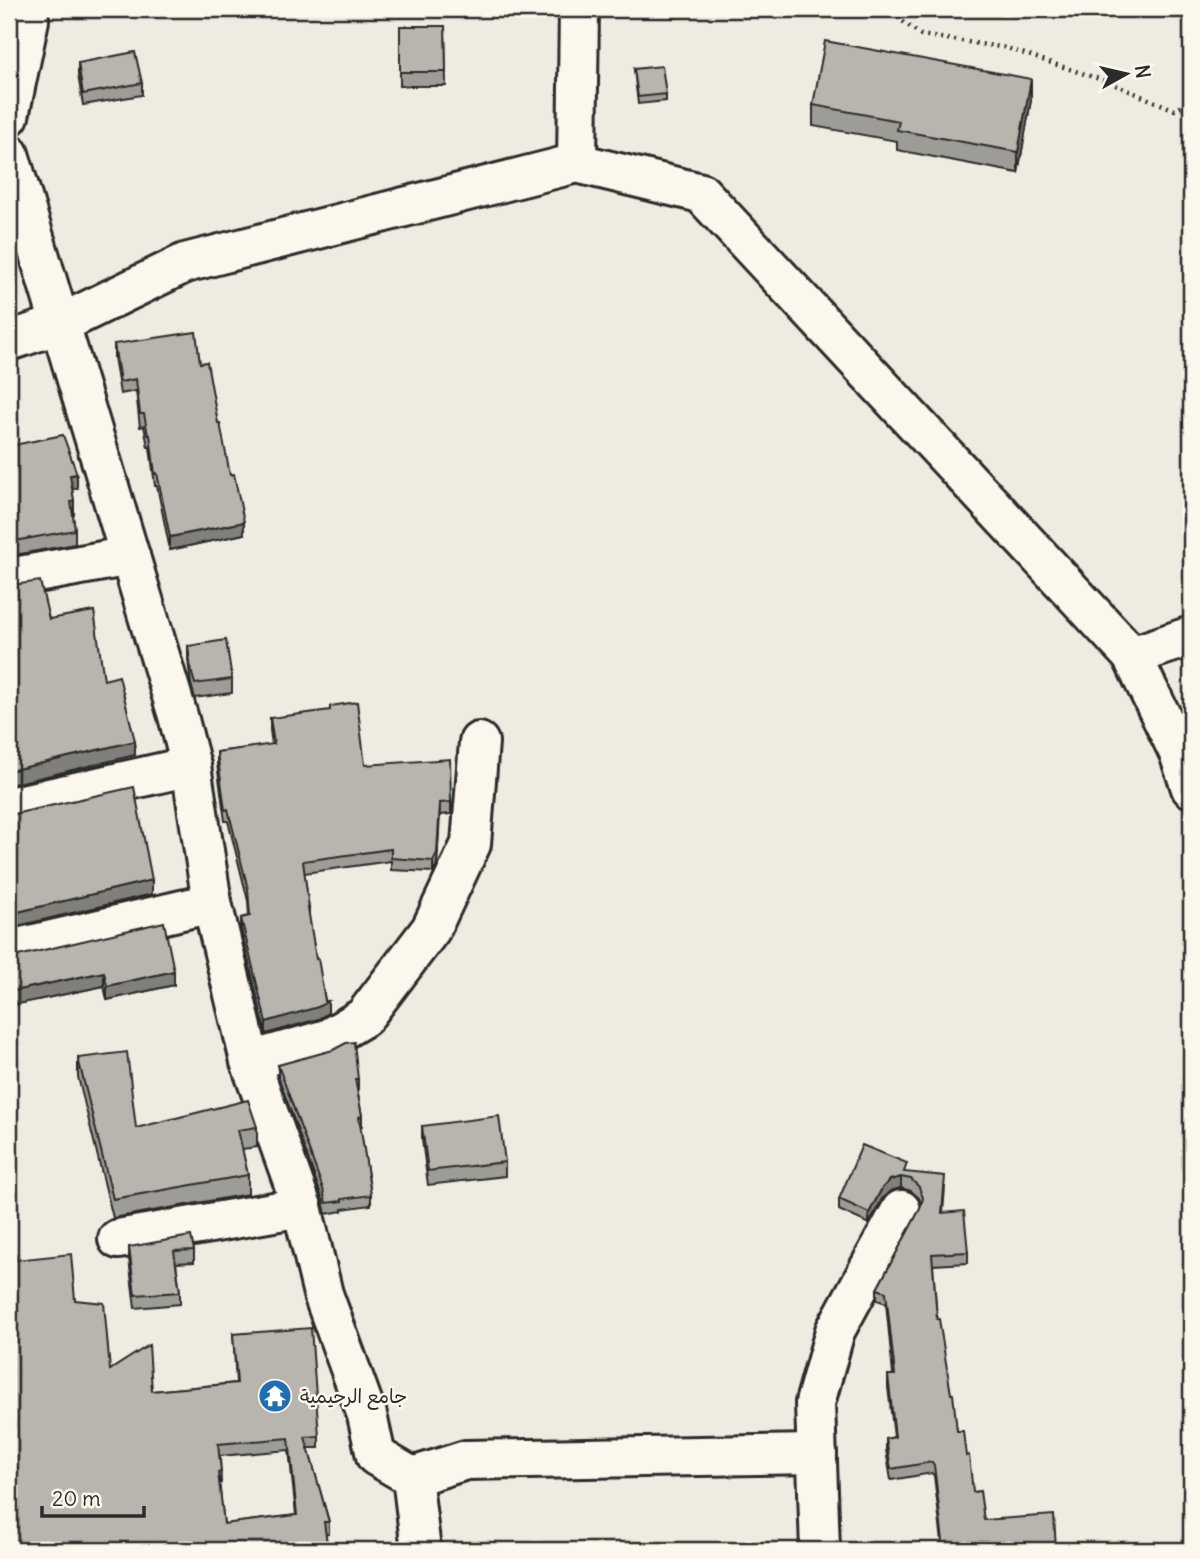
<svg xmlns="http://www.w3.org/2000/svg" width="1200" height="1559" font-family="Delius,'Playpen Sans Arabic',sans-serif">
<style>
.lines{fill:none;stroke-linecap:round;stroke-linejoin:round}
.minor-casing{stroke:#2b2b2b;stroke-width:44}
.path{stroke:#2b2b2b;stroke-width:4.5;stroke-dasharray:2 5;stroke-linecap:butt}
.minor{stroke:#fbf7ec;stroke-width:38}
.wall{fill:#9e9c96;stroke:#2b2b2b;stroke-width:2;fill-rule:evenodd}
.shaded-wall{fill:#817f7a;stroke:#2b2b2b;stroke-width:2}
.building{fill:#b8b5ae;stroke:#2b2b2b;stroke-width:2;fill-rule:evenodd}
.labels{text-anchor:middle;stroke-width:5;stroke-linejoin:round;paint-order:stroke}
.poi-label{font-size:19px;fill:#2b2b2b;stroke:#fbf7ec;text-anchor:start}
</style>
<rect width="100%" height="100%" fill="#eeebe0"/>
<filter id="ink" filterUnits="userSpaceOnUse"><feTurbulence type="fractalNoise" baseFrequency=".0143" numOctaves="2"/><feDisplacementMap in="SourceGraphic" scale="14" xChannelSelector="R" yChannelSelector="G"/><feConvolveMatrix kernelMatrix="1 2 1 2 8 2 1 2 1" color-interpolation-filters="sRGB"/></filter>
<g filter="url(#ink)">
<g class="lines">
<defs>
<g id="minor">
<polyline points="579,9 577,163 701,193 1132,656 1191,636"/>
<polyline points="9,116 29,20 28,9"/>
<polyline points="9,154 178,716 191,766 212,903 250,1061 302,1207 323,1294 367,1415 376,1456 412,1477 421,1550"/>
<polyline points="9,341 60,324 185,263 577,163"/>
<polyline points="9,578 130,556"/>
<polyline points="1132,656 1179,753 1191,788"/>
<polyline points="9,807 191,766"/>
<polyline points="9,950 212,903"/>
<polyline points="250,1061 327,1039 364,1017 431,929 471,844 479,742"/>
<polyline points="118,1239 302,1207"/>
<polyline points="412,1477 466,1460 817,1454"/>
<polyline points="820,1550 815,1403 835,1331 901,1210"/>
</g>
</defs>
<use href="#minor" class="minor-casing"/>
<polyline class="path" points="886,9 921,35 1007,48 1108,82 1175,110 1191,101"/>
<use href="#minor" class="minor"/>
</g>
<g class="wall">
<polygon points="400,26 445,26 446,86 400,86"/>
<polygon points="78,63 142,83 142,95 83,105 78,75"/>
<polygon points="634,69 666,94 666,101 638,104"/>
<polygon points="1031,100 1018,173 897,150 897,141 813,126 813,105"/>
<polygon points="114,344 200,363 218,423 244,534 170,550 157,486 155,486 150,447 148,447 144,426 140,427 136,391 120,394 114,357"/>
<polygon points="9,446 77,488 72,489 74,501 74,515 73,516 75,530 75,544 9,556"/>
<polygon points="188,646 232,679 232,693 195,698 191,684 188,660"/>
<polygon points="270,718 365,765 451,802 451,814 440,815 437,865 433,872 391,870 391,861 304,873 309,908 309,919 316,959 328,1013 318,1019 266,1034 241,929 241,918 249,916 248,901 228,821 225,821 217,764 217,752 272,745 270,730"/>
<polygon points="9,957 174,985 107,1000 104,986 13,1005 10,990 9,991"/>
<polygon points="78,1058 136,1128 257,1127 257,1147 242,1149 248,1175 248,1194 113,1218 78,1077"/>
<polygon points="278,1065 358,1079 358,1089 357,1089 362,1116 362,1126 360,1127 371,1195 371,1205 342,1209 342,1211 326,1214 323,1200 278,1076"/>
<polygon points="422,1126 505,1162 505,1176 428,1185 422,1140"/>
<polygon points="907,1173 945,1187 943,1213 968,1252 968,1263 933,1265 937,1319 957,1431 966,1456 973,1492 984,1520 1056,1550 943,1550 934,1476 932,1473 891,1480 886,1450 886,1439 894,1437 888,1387 888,1375 893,1375 886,1303 877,1300 877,1289 920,1209 921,1204 919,1198 911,1191 901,1188 890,1191 882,1199 869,1224 839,1210 839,1199"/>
<polygon points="129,1247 194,1250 194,1262 176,1263 180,1292 180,1304 135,1308 129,1259"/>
<path d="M16,1260L75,1300L110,1370L152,1391L236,1383L233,1334L319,1436V1448H308L329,1522V1534L9,1550ZM289,1450L296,1515L224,1524L219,1484L221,1483L220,1456Z"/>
</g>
<g class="shaded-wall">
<polygon points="1031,79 1031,100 1018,173 1018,152"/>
<polygon points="77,474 77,488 70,489 70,475"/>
<polygon points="244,522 244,534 170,550 170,537"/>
<polygon points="135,741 135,755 9,785 9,771"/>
<polygon points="440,803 437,865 433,872 433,861"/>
<polygon points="152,880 152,894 9,928 9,914"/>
<polygon points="174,971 174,985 107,1000 107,986"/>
<polygon points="104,972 104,986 13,1005 13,991"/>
<polygon points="328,1001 328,1013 318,1019 266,1034 266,1022"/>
<polygon points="901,1177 901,1188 890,1191 882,1199 869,1224 869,1213 882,1188 890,1180"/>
</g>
<g class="building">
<polygon points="400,26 445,26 446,72 400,72"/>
<polygon points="825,41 1031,79 1018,152 897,130 899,121 813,105"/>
<polygon points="135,52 142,83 83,94 78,63"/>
<polygon points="662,66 666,94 638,97 634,69"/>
<polygon points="196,332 200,363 207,362 218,423 220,423 230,475 234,474 244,522 170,537 157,473 155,474 150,435 148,435 144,414 140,414 136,379 120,382 114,344"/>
<polygon points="63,435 77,474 70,475 74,501 71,502 75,530 9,542 9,446"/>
<polygon points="40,581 49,619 94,611 104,680 119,676 135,741 9,771 9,585 13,585"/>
<polygon points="226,640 232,679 195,684 191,670 188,646"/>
<polygon points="357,702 365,765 450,759 451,802 440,803 437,853 433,861 391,858 391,849 303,861 309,908 308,908 316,959 318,958 325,1001 328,1001 318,1007 266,1022 241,918 250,916 248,889 228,809 225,810 217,752 274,744 270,718 330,710 330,706"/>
<polygon points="134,787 152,880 9,914 9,814 14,814"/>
<polygon points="164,922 174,971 107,986 104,972 13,991 10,976 9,977 9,957 14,957"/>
<polygon points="354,1042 358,1079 355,1079 362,1116 359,1117 371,1195 342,1199 342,1201 326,1203 323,1189 278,1065 333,1050 346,1043"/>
<polygon points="127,1052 136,1128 248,1100 257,1127 238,1130 248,1175 113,1199 78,1058"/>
<polygon points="499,1116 505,1162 428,1171 422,1126"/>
<polygon points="862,1145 907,1163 904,1172 945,1176 942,1213 964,1211 968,1252 932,1254 937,1319 939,1319 951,1394 953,1394 957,1431 963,1431 966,1456 969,1455 973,1492 980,1491 984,1520 1054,1515 1056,1550 944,1550 934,1465 932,1462 891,1469 886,1439 895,1437 888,1375 895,1375 886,1292 877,1289 920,1209 923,1198 919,1187 911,1179 901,1177 890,1180 882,1188 869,1213 839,1199"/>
<polygon points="191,1236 194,1250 174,1251 180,1292 135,1295 129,1247"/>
<path d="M9,1254H16V1260L71,1254L75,1300L104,1303L110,1370L149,1345L152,1391L237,1383L233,1334L311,1328L319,1436L305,1437L329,1522H324L328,1550H9ZM289,1438L297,1515L224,1524L218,1472H221L218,1444Z"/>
</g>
</g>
<defs>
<symbol id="temple-disc" viewBox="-11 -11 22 22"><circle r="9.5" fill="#1f6fb2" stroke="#fbf7ec"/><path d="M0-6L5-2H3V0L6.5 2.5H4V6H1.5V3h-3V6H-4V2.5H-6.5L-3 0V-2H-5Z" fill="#fff"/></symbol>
</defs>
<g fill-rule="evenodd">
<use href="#temple-disc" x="256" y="1377" width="38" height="38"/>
</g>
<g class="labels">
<g class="poi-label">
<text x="300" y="1403">جامع الرحيمية</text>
</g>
</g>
<rect width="1200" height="1559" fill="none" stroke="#fbf7ec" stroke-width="35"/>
<rect x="18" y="18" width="1165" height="1524" fill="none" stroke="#2b2b2b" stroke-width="2.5" filter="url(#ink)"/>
<g transform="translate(1126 74) rotate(82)" stroke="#fbf7ec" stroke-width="5" paint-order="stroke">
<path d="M0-5L12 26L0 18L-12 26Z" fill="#2b2b2b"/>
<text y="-10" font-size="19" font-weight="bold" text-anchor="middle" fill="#2b2b2b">N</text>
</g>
<path d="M42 1506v10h102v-10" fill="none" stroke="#2b2b2b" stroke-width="3.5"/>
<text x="52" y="1506" font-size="21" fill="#2b2b2b" stroke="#fbf7ec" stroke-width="5" paint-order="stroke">20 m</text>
</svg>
